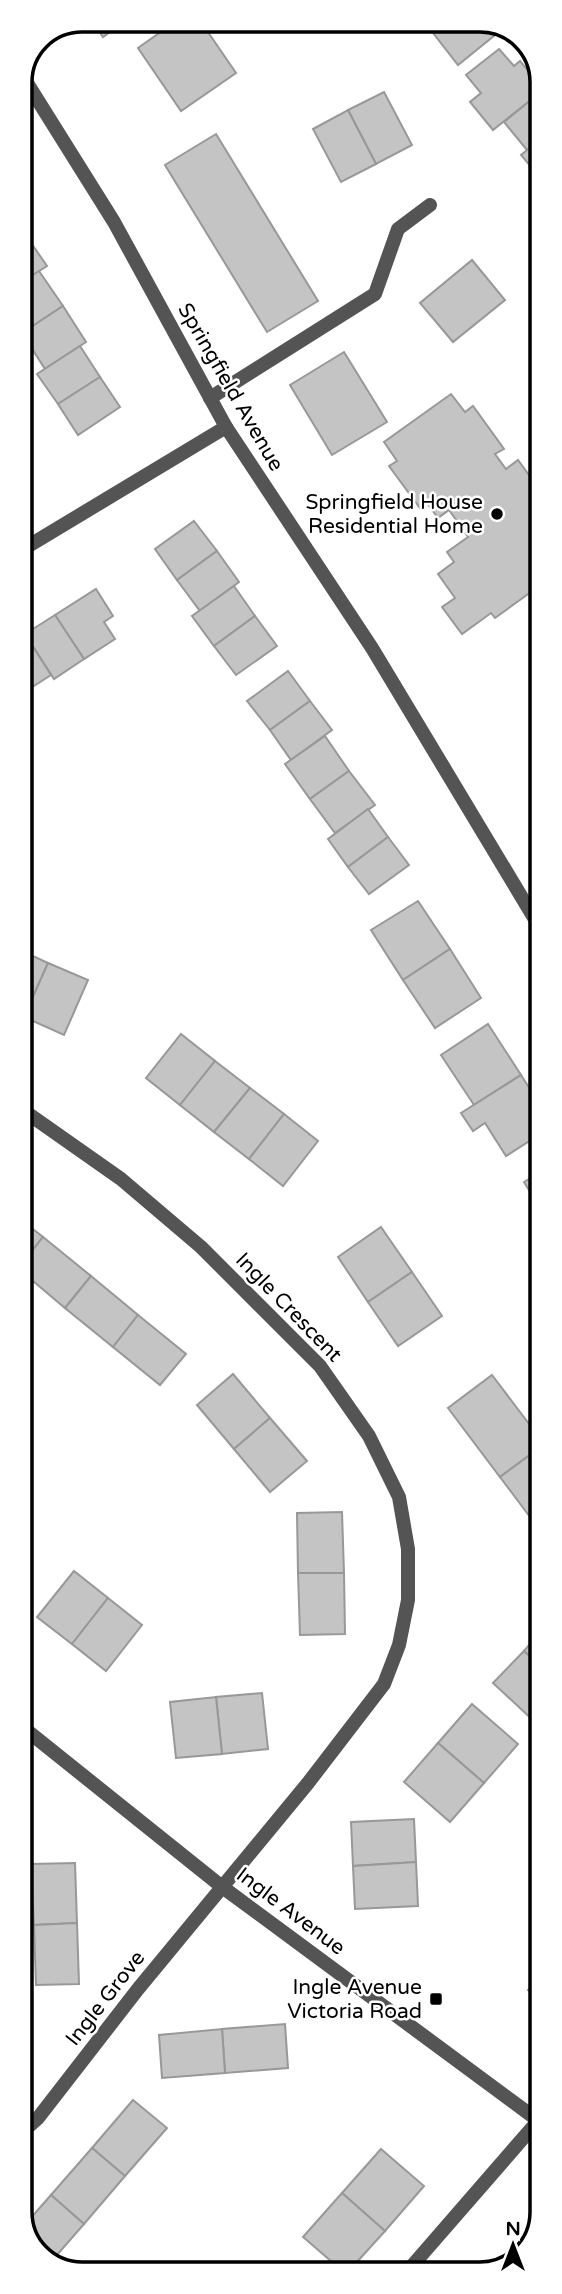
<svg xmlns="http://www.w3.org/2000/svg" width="562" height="2294" font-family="'Varela Round',sans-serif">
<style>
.building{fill:#c4c4c4;stroke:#989898;stroke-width:2}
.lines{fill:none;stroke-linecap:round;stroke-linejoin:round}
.service{stroke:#545454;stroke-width:14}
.minor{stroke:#545454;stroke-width:14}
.poi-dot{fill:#000;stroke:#fff;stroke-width:2.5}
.labels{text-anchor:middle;stroke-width:5;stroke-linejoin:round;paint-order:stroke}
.street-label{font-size:21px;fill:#000;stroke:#fff}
.poi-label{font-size:21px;fill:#000;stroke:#fff;text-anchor:end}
.rim{fill:none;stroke:#000;stroke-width:3.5}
</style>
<rect width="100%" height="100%" fill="#fff"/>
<g class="building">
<polygon points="91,19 128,19 103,37"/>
<polygon points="179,19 199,19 236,73 181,111 138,48"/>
<polygon points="423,20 483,20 495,35 458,65"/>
<polygon points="499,49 514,66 520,61 542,87 542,91 493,130 470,102 481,93 466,75"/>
<polygon points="542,91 542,138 527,150 504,122"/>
<polygon points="384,92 412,145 376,164 348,110"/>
<polygon points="348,110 376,164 341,182 313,129"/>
<polygon points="216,134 318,301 267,332 165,165"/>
<polygon points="542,138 542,180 521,155"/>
<polygon points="27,237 47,266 19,284 19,242"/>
<polygon points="472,260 505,300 453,342 420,303"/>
<polygon points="39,271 63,306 22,333 19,330 19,284"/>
<polygon points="63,306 86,342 45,369 22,333"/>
<polygon points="80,346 100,377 58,404 37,374"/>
<polygon points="344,352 387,422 332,455 290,385"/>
<polygon points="100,377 120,407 78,435 58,404"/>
<polygon points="451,394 465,412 473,406 504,449 495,454 506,469 518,460 542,493 542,584 495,618 491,613 462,634 442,607 455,598 438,574 454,562 447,552 468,537 449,510 438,518 427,503 420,508 389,466 397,461 384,442"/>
<polygon points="194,521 217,551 177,580 155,549"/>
<polygon points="217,551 239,582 200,611 177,580"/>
<polygon points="234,586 255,616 214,646 192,616"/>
<polygon points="96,589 113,616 104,622 115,639 84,659 55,615"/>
<polygon points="55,615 84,659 54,679 25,634"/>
<polygon points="255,616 277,646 236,675 214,646"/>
<polygon points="23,631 51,675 20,695 20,633"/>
<polygon points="288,671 310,701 270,730 247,701"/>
<polygon points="310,701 332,730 291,760 270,730"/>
<polygon points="325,736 349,771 310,799 285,764"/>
<polygon points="349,771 375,805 335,833 310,799"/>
<polygon points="368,809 388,837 348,867 328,839"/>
<polygon points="388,837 409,865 369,894 348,867"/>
<polygon points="418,901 450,949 403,980 371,930"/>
<polygon points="450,949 481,998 435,1028 403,980"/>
<polygon points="20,950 48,963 24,1017 20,1015"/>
<polygon points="48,963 88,980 64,1035 24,1017"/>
<polygon points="488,1024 521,1075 474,1105 441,1055"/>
<polygon points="181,1034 215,1061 180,1105 146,1078"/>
<polygon points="215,1061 250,1088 214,1132 180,1105"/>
<polygon points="521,1075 542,1108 542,1133 506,1156 485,1123 473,1131 461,1113"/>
<polygon points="250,1088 284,1114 249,1159 214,1132"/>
<polygon points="284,1114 318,1141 283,1186 249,1159"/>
<polygon points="542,1171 542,1211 524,1182"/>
<polygon points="20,1219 43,1237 20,1266"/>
<polygon points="381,1227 412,1272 368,1302 338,1257"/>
<polygon points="43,1237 91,1276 65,1308 20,1270 20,1266"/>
<polygon points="412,1272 442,1316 398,1346 368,1302"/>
<polygon points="91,1276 138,1315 113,1347 65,1308"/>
<polygon points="138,1315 186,1354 160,1385 113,1347"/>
<polygon points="233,1374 270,1418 234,1449 197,1405"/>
<polygon points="492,1375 542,1441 542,1446 500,1477 448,1408"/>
<polygon points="270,1418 307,1461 270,1492 234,1449"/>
<polygon points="542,1446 542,1533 500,1477"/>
<polygon points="342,1512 344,1573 298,1573 297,1513"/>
<polygon points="74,1571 108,1598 72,1644 37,1617"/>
<polygon points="298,1573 344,1573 345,1634 300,1635"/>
<polygon points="108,1598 142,1625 106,1671 72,1644"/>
<polygon points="542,1630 542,1668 524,1651"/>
<polygon points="524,1651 542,1668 542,1716 536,1723 493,1683"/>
<polygon points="262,1693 268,1749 222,1754 216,1697"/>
<polygon points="216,1697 222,1754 176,1758 170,1702"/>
<polygon points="472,1704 518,1744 484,1783 438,1743"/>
<polygon points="438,1743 484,1783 450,1822 404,1782"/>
<polygon points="414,1819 416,1862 353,1866 351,1822"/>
<polygon points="416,1862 418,1906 355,1909 353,1866"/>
<polygon points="75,1863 77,1923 34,1925 31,1864"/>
<polygon points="77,1923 79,1984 36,1985 34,1925"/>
<polygon points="543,1975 543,2004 528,1990"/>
<polygon points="285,2024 288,2068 225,2073 222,2029"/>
<polygon points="222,2029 225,2073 162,2078 159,2035"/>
<polygon points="133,2100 167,2128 125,2176 92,2148"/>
<polygon points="92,2148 125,2176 84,2224 51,2195"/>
<polygon points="381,2149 424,2186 385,2231 342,2193"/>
<polygon points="342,2193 385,2231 346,2274 303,2237"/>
<polygon points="51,2195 84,2224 50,2263 38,2257 22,2228"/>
</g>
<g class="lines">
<polyline class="service" points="405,2274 538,2121"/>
<g class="minor">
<polyline points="22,75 114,222 226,427 372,648 542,931"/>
<polyline points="210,398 375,294 398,229 430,205"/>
<polyline points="20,551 226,427"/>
<polyline points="20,1108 121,1179 201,1247 320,1366 369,1436 399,1497 408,1549 408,1600 399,1645 384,1684 308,1783 138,1989 38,2118 20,2134"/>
<polyline points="20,1725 221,1886 543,2124"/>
</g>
</g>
<g class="poi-dot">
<circle cx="497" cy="514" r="7"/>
<rect x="429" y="1992" width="14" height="14" rx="3.5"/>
</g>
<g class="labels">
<g class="street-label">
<text transform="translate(231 387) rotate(60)" y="7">Springfield Avenue</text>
<text transform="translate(289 1307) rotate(46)" y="7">Ingle Crescent</text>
<text transform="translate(291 1911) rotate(37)" y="7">Ingle Avenue</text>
<text transform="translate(105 1998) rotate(-52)" y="7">Ingle Grove</text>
</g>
<g class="poi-label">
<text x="483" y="509">Springfield House<tspan x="483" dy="24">Residential Home</tspan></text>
<text x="422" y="1994">Ingle Avenue<tspan x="422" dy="24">Victoria Road</tspan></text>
</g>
</g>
<path d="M0 0H562V2294H0ZM82 32H480A50 50 0 0 1 530 82V2212A50 50 0 0 1 480 2262H82A50 50 0 0 1 32 2212V82A50 50 0 0 1 82 32Z" fill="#fff" fill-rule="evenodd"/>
<path class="rim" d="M82 32H480A50 50 0 0 1 530 82V2212A50 50 0 0 1 480 2262H82A50 50 0 0 1 32 2212V82A50 50 0 0 1 82 32Z"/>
<g transform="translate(513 2245)" stroke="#ffffff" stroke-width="5" paint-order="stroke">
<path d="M0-5L12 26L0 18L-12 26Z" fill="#000000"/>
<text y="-10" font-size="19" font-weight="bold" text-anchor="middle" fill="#000000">N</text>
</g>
</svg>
